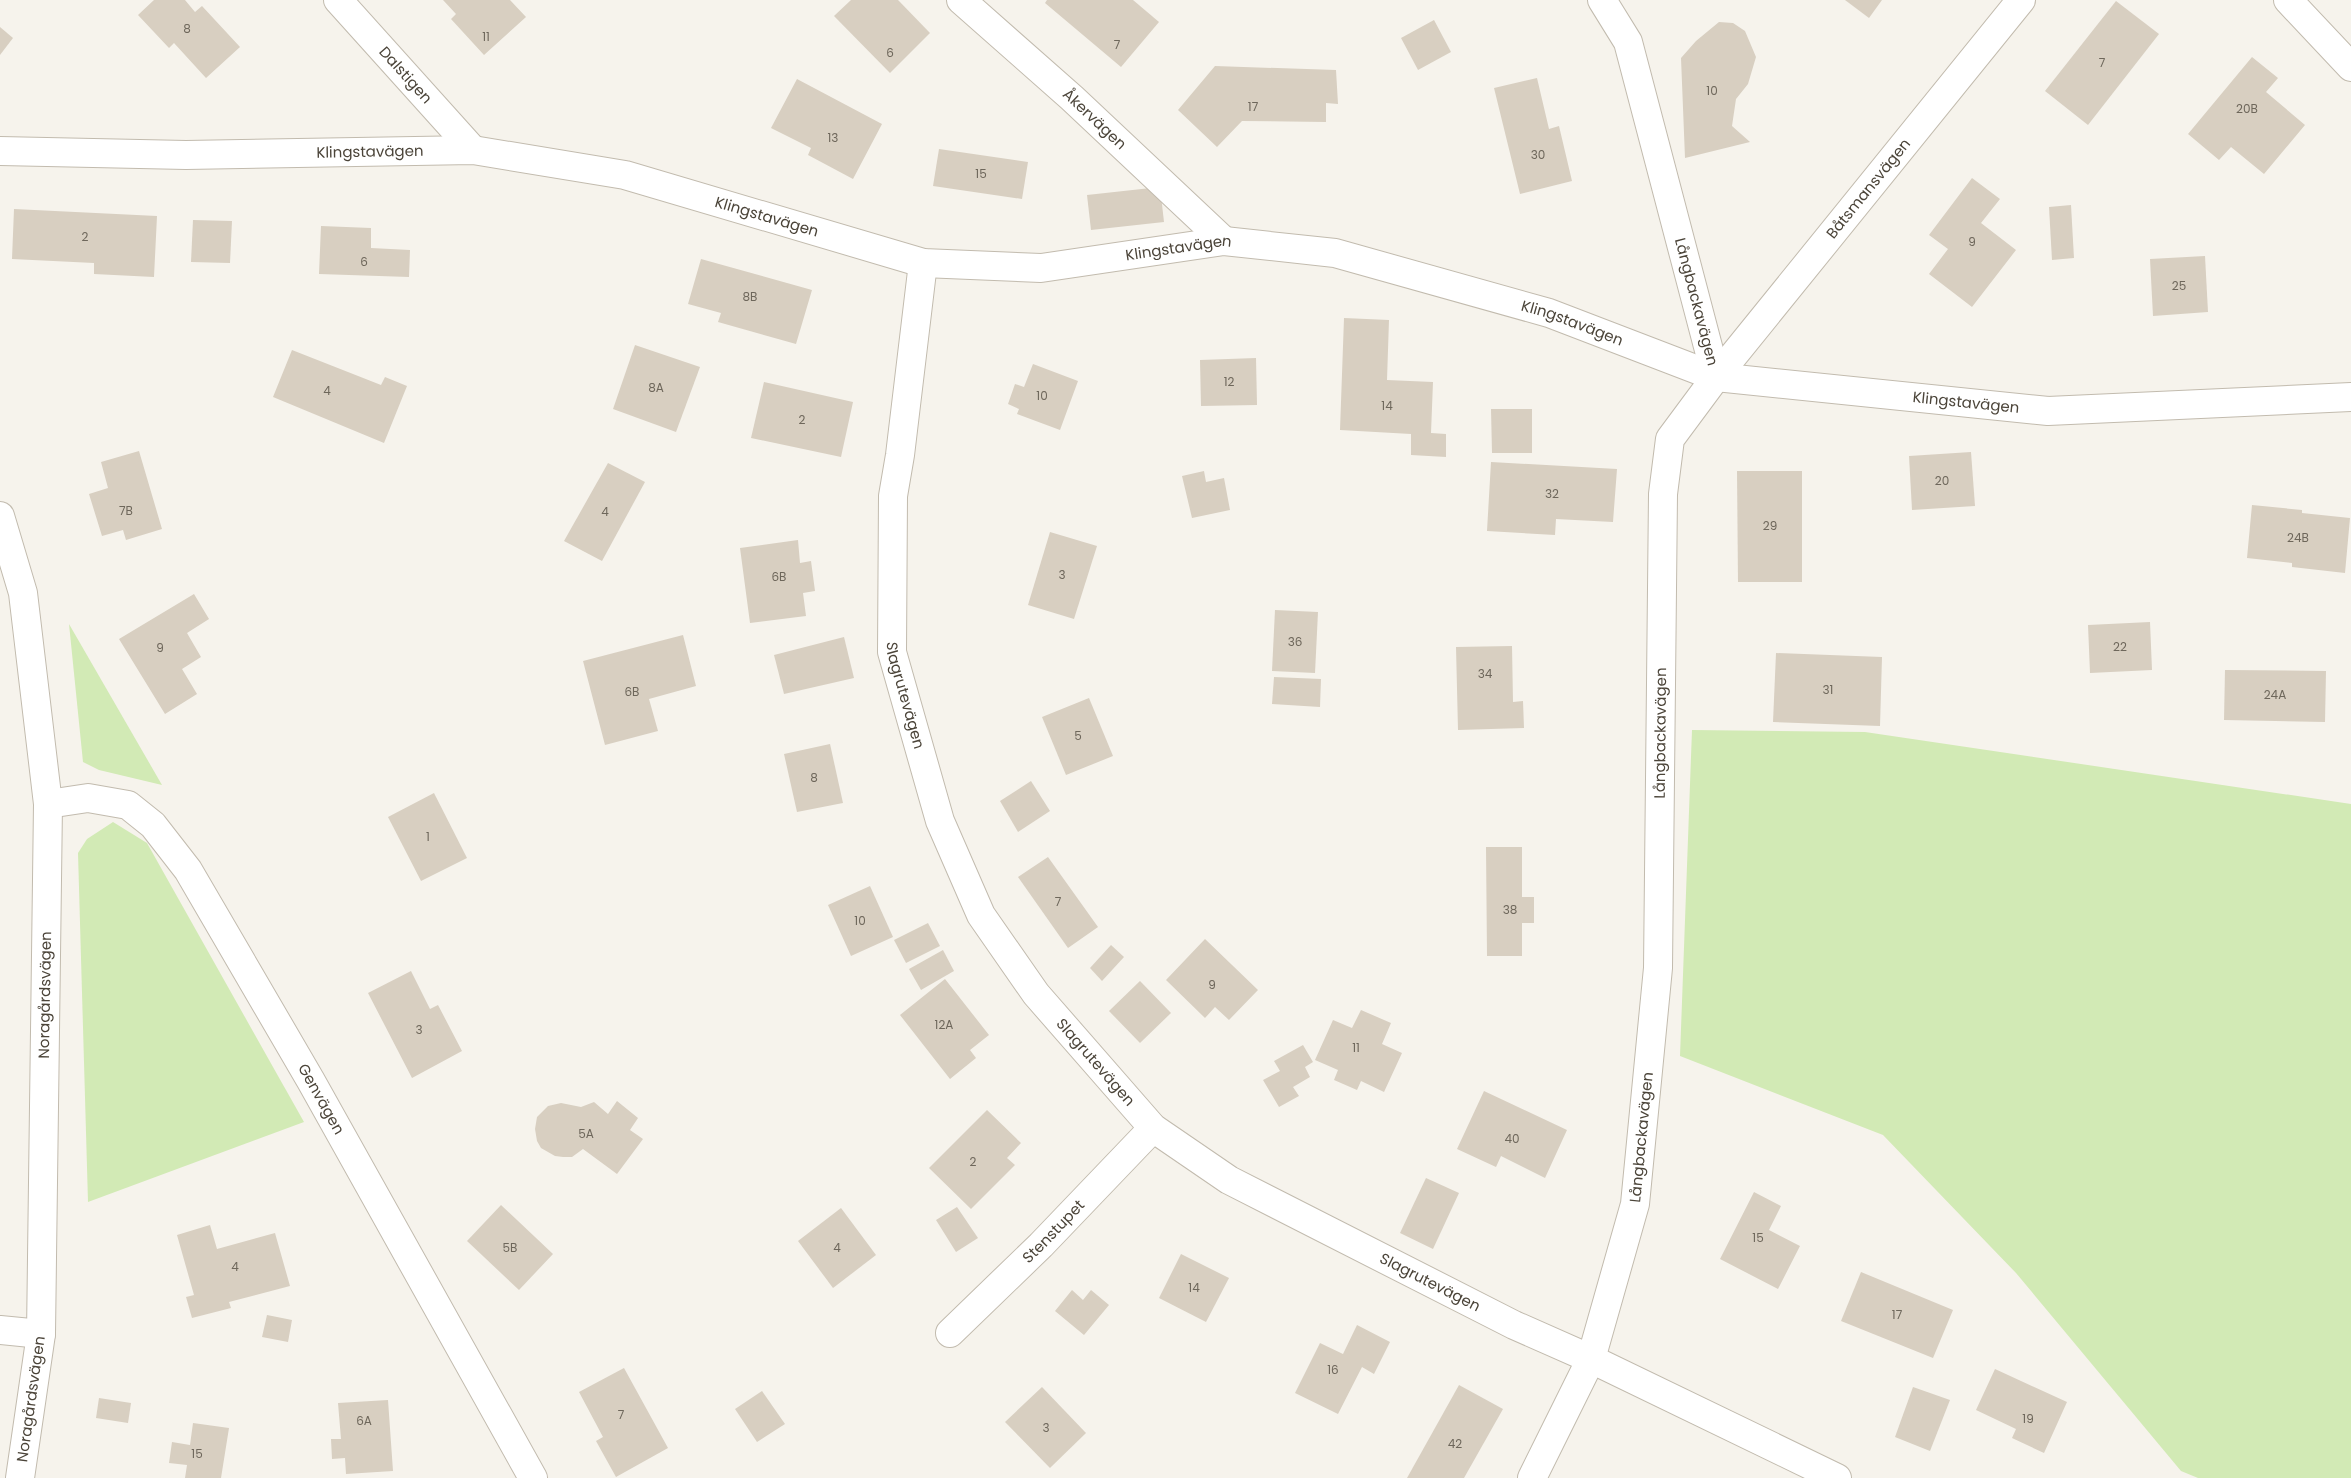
<svg xmlns="http://www.w3.org/2000/svg" width="2351" height="1478" font-family="Poppins,sans-serif">
<style>
.green{fill:#d2eab5}
.building{fill:#d8cfc1}
.lines{fill:none;stroke-linecap:round;stroke-linejoin:round}
.minor-casing{stroke:#c2bbae;stroke-width:30}
.minor{stroke:#fff;stroke-width:28}
.labels{text-anchor:middle;stroke-width:4;stroke-linejoin:round;paint-order:stroke}
.number-label{font-size:12px;fill:#6e675b}
.street-label{font-size:15px;fill:#4b4439;stroke:#fff}
</style>
<rect width="100%" height="100%" fill="#f6f3ec"/>
<g class="green">
<polygon points="69,624 162,785 99,770 83,762"/>
<polygon points="1692,730 1865,732 2351,804 2351,1478 2198,1478 2181,1471 2016,1273 1883,1135 1680,1056"/>
<polygon points="113,822 147,843 304,1122 88,1202 78,853 87,839"/>
</g>
<g class="building">
<polygon points="154,0 185,0 195,12 202,6 240,47 206,78 174,43 169,48 138,15"/>
<polygon points="443,0 510,0 526,17 484,55 451,19 456,14"/>
<polygon points="851,0 898,0 930,33 890,73 834,16"/>
<polygon points="1047,0 1133,0 1159,22 1121,67 1045,3"/>
<polygon points="1845,0 1882,0 1869,18"/>
<polygon points="2116,1 2159,34 2088,125 2045,91"/>
<polygon points="1434,20 1451,52 1418,70 1401,38"/>
<polygon points="1719,22 1733,23 1745,31 1756,57 1748,84 1736,99 1732,126 1750,142 1685,158 1681,58 1696,41"/>
<polygon points="0,27 13,38 0,55"/>
<polygon points="2252,57 2278,78 2266,92 2305,125 2264,174 2231,147 2219,160 2188,134"/>
<polygon points="1215,66 1336,70 1338,104 1326,103 1326,122 1242,121 1217,147 1178,110"/>
<polygon points="1537,78 1549,129 1559,126 1572,181 1520,194 1494,88"/>
<polygon points="797,79 882,124 853,179 808,155 811,148 771,128"/>
<polygon points="939,149 1028,162 1022,199 933,186"/>
<polygon points="1972,178 2000,199 1981,223 2016,250 1972,307 1929,274 1948,249 1929,235"/>
<polygon points="1160,187 1164,222 1091,230 1087,195"/>
<polygon points="2071,205 2074,258 2052,260 2049,207"/>
<polygon points="14,209 157,216 154,277 94,274 94,263 12,259"/>
<polygon points="193,220 232,221 230,263 191,262"/>
<polygon points="321,226 371,228 371,248 410,250 409,277 319,274"/>
<polygon points="2205,256 2208,312 2153,316 2150,259"/>
<polygon points="701,259 812,290 796,344 718,322 721,313 688,304"/>
<polygon points="1344,318 1389,320 1387,380 1433,382 1431,433 1446,434 1446,457 1411,455 1411,434 1340,430"/>
<polygon points="635,345 700,367 676,432 613,409"/>
<polygon points="292,350 381,385 385,377 407,386 384,443 273,397"/>
<polygon points="1256,358 1257,405 1201,406 1200,360"/>
<polygon points="1033,364 1078,381 1060,430 1017,414 1019,409 1008,404 1015,384 1024,387"/>
<polygon points="764,382 853,402 841,457 751,438"/>
<polygon points="1491,409 1532,409 1532,453 1492,453"/>
<polygon points="139,451 162,529 126,540 123,530 102,536 89,494 108,488 101,462"/>
<polygon points="1971,452 1975,506 1912,510 1909,456"/>
<polygon points="1491,462 1617,469 1613,522 1556,519 1555,535 1487,531"/>
<polygon points="608,463 645,482 602,561 564,541"/>
<polygon points="1204,471 1206,482 1224,478 1230,510 1192,518 1182,476"/>
<polygon points="1737,471 1802,471 1802,582 1738,582"/>
<polygon points="2252,505 2302,510 2302,513 2350,518 2345,573 2292,567 2292,563 2247,558"/>
<polygon points="1050,532 1097,546 1074,619 1028,605"/>
<polygon points="798,540 800,563 811,561 815,591 803,593 806,616 750,623 740,548"/>
<polygon points="194,594 209,619 187,633 201,657 182,669 197,694 165,714 119,639"/>
<polygon points="1275,610 1318,612 1315,673 1272,671"/>
<polygon points="2150,622 2152,670 2090,673 2088,625"/>
<polygon points="683,635 696,686 649,699 658,731 605,745 583,661"/>
<polygon points="844,637 854,678 784,694 774,655"/>
<polygon points="1512,646 1513,702 1523,701 1524,728 1458,730 1456,647"/>
<polygon points="1776,653 1882,657 1880,726 1773,722"/>
<polygon points="2225,670 2326,671 2325,722 2224,720"/>
<polygon points="1274,677 1321,679 1320,707 1272,704"/>
<polygon points="1089,698 1113,756 1066,775 1042,717"/>
<polygon points="830,744 843,803 797,812 784,754"/>
<polygon points="1031,781 1050,811 1018,832 1000,801"/>
<polygon points="434,793 467,858 421,881 388,817"/>
<polygon points="1486,847 1522,847 1522,897 1534,897 1534,923 1522,923 1522,956 1487,956"/>
<polygon points="1048,857 1098,927 1068,948 1018,877"/>
<polygon points="870,886 893,937 851,956 828,905"/>
<polygon points="928,923 940,946 906,963 894,940"/>
<polygon points="1205,939 1258,990 1229,1020 1215,1007 1205,1018 1166,980"/>
<polygon points="1111,945 1124,957 1102,981 1090,968"/>
<polygon points="943,950 954,971 921,990 909,969"/>
<polygon points="411,971 430,1009 438,1005 462,1051 412,1078 368,993"/>
<polygon points="945,979 989,1035 970,1050 976,1058 950,1079 900,1015"/>
<polygon points="1140,981 1171,1013 1140,1043 1109,1011"/>
<polygon points="1361,1010 1391,1023 1382,1044 1402,1053 1384,1092 1361,1081 1357,1090 1334,1080 1338,1070 1315,1060 1333,1020 1352,1028"/>
<polygon points="1303,1045 1313,1062 1305,1067 1310,1077 1293,1087 1299,1096 1279,1107 1263,1080 1280,1071 1274,1061"/>
<polygon points="1484,1091 1567,1130 1545,1178 1501,1156 1496,1167 1457,1149"/>
<polygon points="617,1101 638,1118 630,1130 643,1139 617,1174 583,1149 572,1157 563,1157 555,1156 541,1148 537,1141 535,1129 537,1117 548,1106 561,1103 581,1107 594,1102 608,1114"/>
<polygon points="987,1110 1021,1143 1007,1158 1015,1165 971,1209 929,1168"/>
<polygon points="1426,1178 1459,1193 1433,1249 1400,1233"/>
<polygon points="1754,1192 1781,1206 1769,1230 1800,1246 1778,1289 1720,1259"/>
<polygon points="501,1205 553,1254 519,1290 467,1241"/>
<polygon points="957,1207 978,1238 956,1252 936,1220"/>
<polygon points="841,1208 876,1255 833,1288 798,1241"/>
<polygon points="210,1225 217,1249 275,1233 290,1286 229,1302 231,1308 192,1318 186,1297 194,1295 177,1235"/>
<polygon points="1181,1254 1229,1278 1206,1322 1159,1298"/>
<polygon points="1861,1272 1953,1310 1933,1358 1841,1321"/>
<polygon points="1072,1290 1083,1300 1091,1290 1109,1305 1084,1335 1055,1311"/>
<polygon points="267,1315 292,1320 288,1342 262,1337"/>
<polygon points="1357,1325 1390,1342 1374,1374 1362,1367 1338,1414 1295,1393 1320,1343 1343,1354"/>
<polygon points="624,1368 668,1448 616,1477 596,1441 603,1437 579,1392"/>
<polygon points="1995,1369 2067,1402 2044,1453 2012,1438 2016,1429 1976,1410"/>
<polygon points="1459,1385 1503,1409 1464,1478 1407,1478"/>
<polygon points="1042,1387 1086,1433 1050,1468 1005,1422"/>
<polygon points="1913,1387 1950,1400 1930,1451 1895,1437"/>
<polygon points="762,1391 785,1424 757,1442 735,1409"/>
<polygon points="99,1398 131,1403 128,1423 96,1418"/>
<polygon points="388,1400 393,1471 346,1474 345,1458 332,1459 331,1439 341,1439 338,1403"/>
<polygon points="193,1423 229,1428 221,1478 185,1478 187,1465 169,1463 172,1442 190,1445"/>
</g>
<g class="lines">
<defs>
<g id="minor">
<path id="s1" d="M338,0L473,150"/>
<path id="s2" d="M961,0L1072,98L1224,241"/>
<path id="s3" d="M1602,0L1628,42L1716,377"/>
<polyline points="2288,0 2351,67"/>
<path id="s4" d="M0,151L186,155L473,150L625,175L923,263L1041,268L1224,241L1335,253L1549,313L1716,377L2048,411L2351,397"/>
<path id="s5" d="M923,263L900,455L893,496L892,652L940,821L981,915L1036,994L1153,1128L1229,1180L1514,1325L1591,1359L1837,1478"/>
<polyline points="0,516 23,593 48,804 41,1334 20,1478"/>
<path id="s6" d="M48,804L88,798L128,805L153,825L188,870L311,1081L533,1478"/>
<polyline points="0,1330 41,1334"/>
<path id="s7" d="M950,1333L1041,1245L1153,1128"/>
<path id="s8" d="M1532,1478L1591,1359L1635,1204L1658,968L1663,494L1670,439L1716,377L2021,0"/>
</g>
</defs>
<use href="#minor" class="minor-casing"/>
<use href="#minor" class="minor"/>
</g>
<g class="labels">
<g class="number-label">
<text x="187" y="33">8</text>
<text x="486" y="41">11</text>
<text x="1117" y="49">7</text>
<text x="890" y="57">6</text>
<text x="2102" y="67">7</text>
<text x="1712" y="95">10</text>
<text x="1253" y="111">17</text>
<text x="2247" y="113">20B</text>
<text x="833" y="142">13</text>
<text x="1538" y="159">30</text>
<text x="981" y="178">15</text>
<text x="85" y="241">2</text>
<text x="1972" y="246">9</text>
<text x="364" y="266">6</text>
<text x="2179" y="290">25</text>
<text x="750" y="301">8B</text>
<text x="1229" y="386">12</text>
<text x="656" y="392">8A</text>
<text x="327" y="395">4</text>
<text x="1042" y="400">10</text>
<text x="1387" y="410">14</text>
<text x="802" y="424">2</text>
<text x="1942" y="485">20</text>
<text x="1552" y="498">32</text>
<text x="126" y="515">7B</text>
<text x="605" y="516">4</text>
<text x="1770" y="530">29</text>
<text x="2298" y="542">24B</text>
<text x="1062" y="579">3</text>
<text x="779" y="581">6B</text>
<text x="1295" y="646">36</text>
<text x="2120" y="651">22</text>
<text x="160" y="652">9</text>
<text x="1485" y="678">34</text>
<text x="1828" y="694">31</text>
<text x="632" y="696">6B</text>
<text x="2275" y="699">24A</text>
<text x="1078" y="740">5</text>
<text x="814" y="782">8</text>
<text x="428" y="841">1</text>
<text x="1058" y="906">7</text>
<text x="1510" y="914">38</text>
<text x="860" y="925">10</text>
<text x="1212" y="989">9</text>
<text x="944" y="1029">12A</text>
<text x="419" y="1034">3</text>
<text x="1356" y="1052">11</text>
<text x="586" y="1138">5A</text>
<text x="1512" y="1143">40</text>
<text x="973" y="1166">2</text>
<text x="1758" y="1242">15</text>
<text x="510" y="1252">5B</text>
<text x="837" y="1252">4</text>
<text x="235" y="1271">4</text>
<text x="1194" y="1292">14</text>
<text x="1897" y="1319">17</text>
<text x="1333" y="1374">16</text>
<text x="621" y="1419">7</text>
<text x="2028" y="1423">19</text>
<text x="364" y="1425">6A</text>
<text x="1046" y="1432">3</text>
<text x="1455" y="1448">42</text>
<text x="197" y="1458">15</text>
</g>
<g class="street-label">
<text dy="5" stroke="none"><textPath href="#s1" startOffset="101">Dalstigen</textPath></text>
<text dy="5" stroke="none"><textPath href="#s2" startOffset="179">Åkervägen</textPath></text>
<text dy="5" stroke="none"><textPath href="#s4" startOffset="370">Klingstavägen</textPath></text>
<text dy="5" stroke="none"><textPath href="#s8" startOffset="1380">Båtsmansvägen</textPath></text>
<text dy="5" stroke="none"><textPath href="#s4" startOffset="775">Klingstavägen</textPath></text>
<text dy="5" stroke="none"><textPath href="#s4" startOffset="1195">Klingstavägen</textPath></text>
<text dy="5" stroke="none"><textPath href="#s3" startOffset="318">Långbackavägen</textPath></text>
<text dy="5" stroke="none"><textPath href="#s4" startOffset="1600">Klingstavägen</textPath></text>
<text dy="5" stroke="none"><textPath href="#s4" startOffset="2005">Klingstavägen</textPath></text>
<text dy="5" stroke="none"><textPath href="#s5" startOffset="436">Slagrutevägen</textPath></text>
<text dy="5" stroke="none"><textPath href="#s8" startOffset="766">Långbackavägen</textPath></text>
<text transform="translate(45 995) rotate(-89)" y="5">Noragårdsvägen</text>
<text dy="5" stroke="none"><textPath href="#s5" startOffset="856">Slagrutevägen</textPath></text>
<text dy="5" stroke="none"><textPath href="#s6" startOffset="435">Genvägen</textPath></text>
<text dy="5" stroke="none"><textPath href="#s8" startOffset="361">Långbackavägen</textPath></text>
<text dy="5" stroke="none"><textPath href="#s7" startOffset="145">Stenstupet</textPath></text>
<text dy="5" stroke="none"><textPath href="#s5" startOffset="1261">Slagrutevägen</textPath></text>
<text transform="translate(31 1399) rotate(-82)" y="5">Noragårdsvägen</text>
</g>
</g>
</svg>
